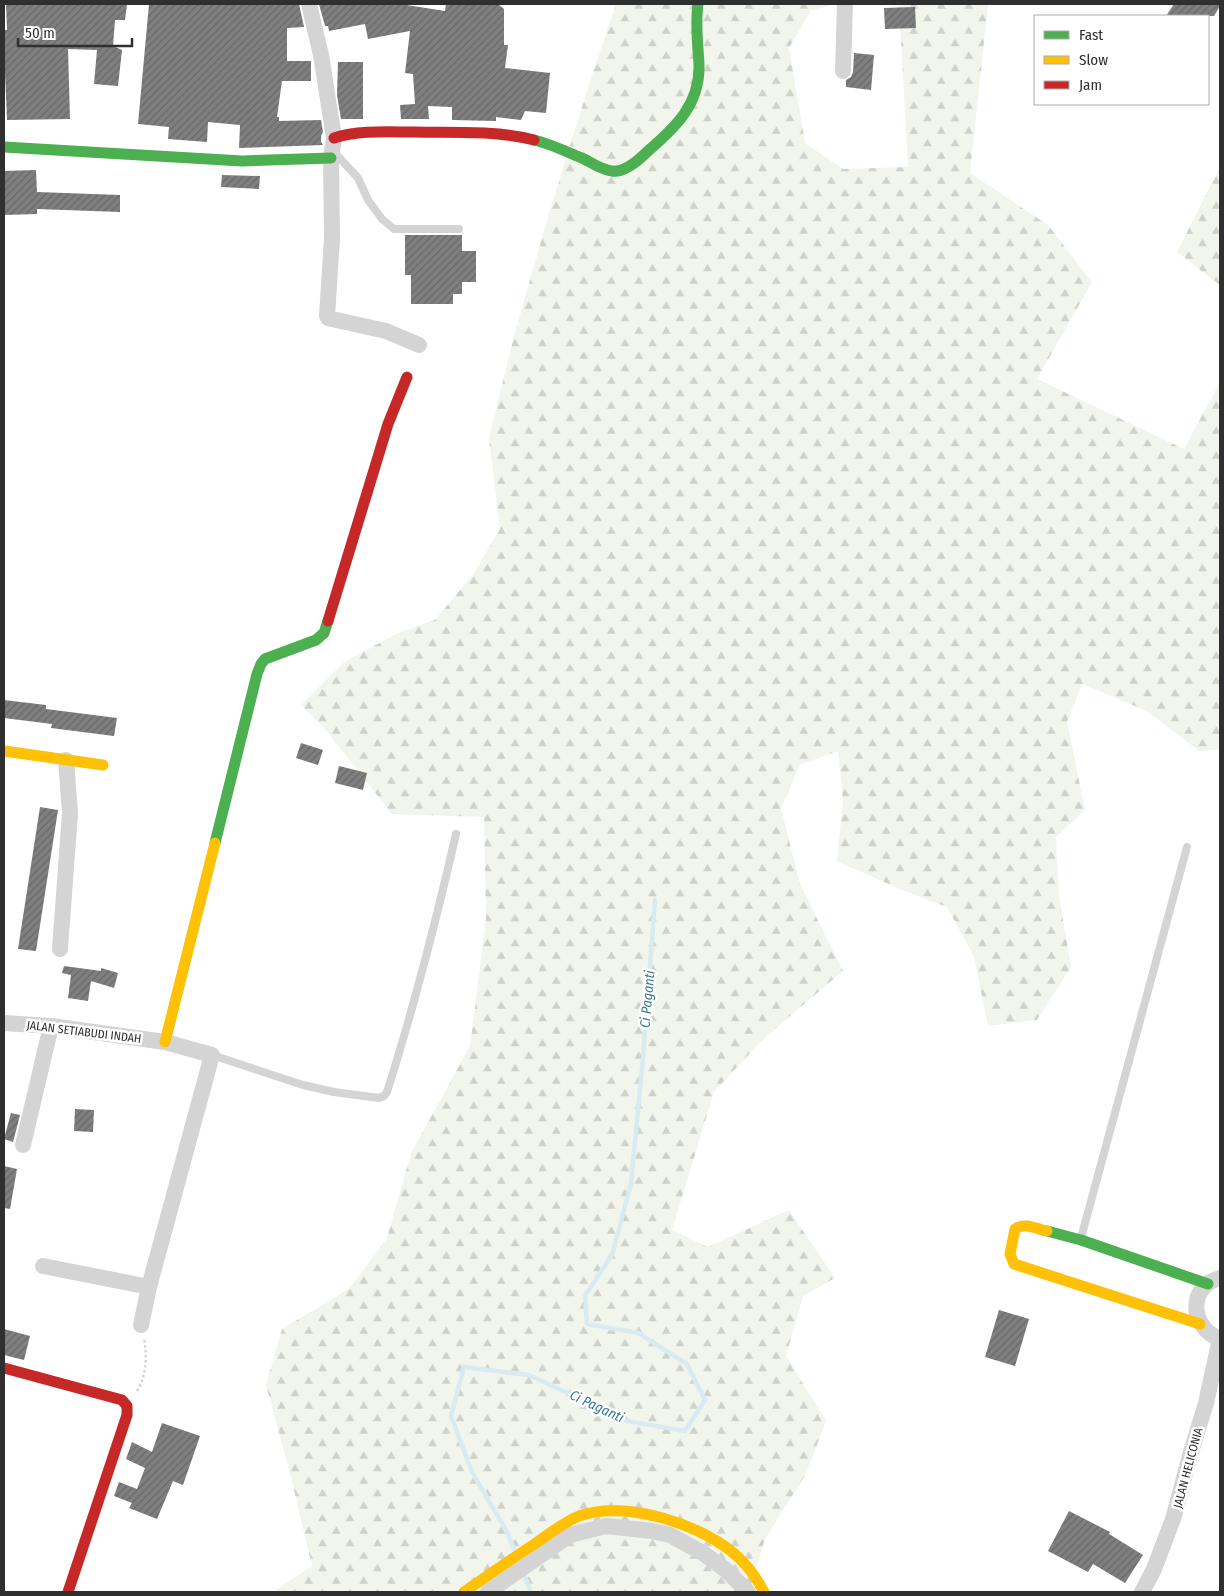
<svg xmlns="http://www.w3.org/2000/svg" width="1224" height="1596" font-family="'Fira Sans Condensed',sans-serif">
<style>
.forest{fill:url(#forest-firs)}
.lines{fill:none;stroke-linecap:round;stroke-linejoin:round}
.stream{stroke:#d9ebf2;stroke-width:4.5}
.building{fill:url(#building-hatch)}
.path{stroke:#d4d4d4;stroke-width:2.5;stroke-dasharray:2.5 2.5;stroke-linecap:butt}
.lane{stroke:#d4d4d4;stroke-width:8}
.street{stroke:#d4d4d4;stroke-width:16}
.fast{stroke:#4caf50;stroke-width:11}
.slow{stroke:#ffc107;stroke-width:11}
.jam{stroke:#c62828;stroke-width:11}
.labels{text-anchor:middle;stroke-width:5;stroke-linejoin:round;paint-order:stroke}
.street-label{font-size:12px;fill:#2f2f2f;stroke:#fff}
.water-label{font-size:14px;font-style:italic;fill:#3d7891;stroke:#fff}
</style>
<defs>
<pattern id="forest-firs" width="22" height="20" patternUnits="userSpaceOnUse" patternTransform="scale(1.25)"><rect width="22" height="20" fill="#f1f5ec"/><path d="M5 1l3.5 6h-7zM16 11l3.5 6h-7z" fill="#cfd2cb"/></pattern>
<pattern id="building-hatch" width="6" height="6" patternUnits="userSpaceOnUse" patternTransform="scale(1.25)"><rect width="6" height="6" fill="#7f7f7f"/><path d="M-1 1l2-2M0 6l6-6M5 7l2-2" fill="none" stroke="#686868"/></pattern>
</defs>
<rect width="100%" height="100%" fill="#fff"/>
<g class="forest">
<polygon points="616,4 834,4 811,11 789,48 805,143 843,169 908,167 899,4 988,4 970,173 1048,225 1092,282 1037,379 1184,449 1220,382 1220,749 1199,751 1147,711 1082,684 1067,722 1085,810 1056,837 1059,896 1071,967 1037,1020 988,1026 974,956 947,907 902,890 837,861 843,800 838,751 800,765 781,808 800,884 843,971 763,1039 714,1092 672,1230 708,1247 789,1210 835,1278 803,1296 786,1356 826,1421 806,1474 765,1539 749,1592 273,1592 312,1566 290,1473 266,1385 282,1329 349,1289 387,1238 411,1153 470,1046 486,919 484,817 392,814 325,729 301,705 344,662 398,633 435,620 475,572 500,529 489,438 513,340 548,217 591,78"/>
<polygon points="1220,167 1220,285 1177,252"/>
</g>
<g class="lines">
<g class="stream">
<polyline points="514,1549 507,1532 472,1472 451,1416 464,1367 529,1375 627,1421 685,1431 705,1400 687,1364 638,1333 587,1324 585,1296 612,1255 631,1184 643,1058 655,900"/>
<polyline points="523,1572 531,1592"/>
</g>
</g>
<g class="building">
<polygon points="6,4 127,4 125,20 115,20 113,46 122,50 118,86 94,84 97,50 68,49 70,119 7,120 4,49 4,30 7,30"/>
<polygon points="149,4 299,4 304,27 287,28 287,61 311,61 311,81 282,81 277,117 279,117 279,121 321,120 323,132 321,136 321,142 323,145 239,148 240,125 208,122 207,142 168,139 169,127 138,124"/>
<polygon points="319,4 400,4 445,11 446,4 498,4 504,9 504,45 508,45 505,68 550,73 546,113 525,111 521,120 496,117 496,121 452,120 452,107 428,106 429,119 401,119 400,105 415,104 413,74 405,73 410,31 368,39 365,24 329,31 328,26 325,26"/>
<polygon points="1174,4 1220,4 1220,6 1214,16 1166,16"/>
<polygon points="915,7 916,28 885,29 884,8"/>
<polygon points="854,53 874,55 871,90 846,87 846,80 851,77 853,72"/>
<polygon points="338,62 363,62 363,119 341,119 337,95"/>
<polygon points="36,170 37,192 120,195 120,212 37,209 37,214 4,215 4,171"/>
<polygon points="222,175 260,176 259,189 221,187"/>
<polygon points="405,235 462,235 462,251 476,251 476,282 462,282 462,294 453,294 453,304 411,304 411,275 405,275"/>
<polygon points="4,700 46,705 46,709 117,718 114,736 51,728 52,724 4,718"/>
<polygon points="301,743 323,750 318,765 296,758"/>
<polygon points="339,766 367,773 363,790 335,783"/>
<polygon points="40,807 58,810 36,951 18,949"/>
<polygon points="64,966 101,971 101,968 118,973 114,988 91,981 88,1001 68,998 71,975 62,973"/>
<polygon points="75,1109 94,1110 93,1132 74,1131"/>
<polygon points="11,1113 20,1115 13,1142 4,1139"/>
<polygon points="4,1166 17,1169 10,1209 4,1208"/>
<polygon points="999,1310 1029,1319 1015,1366 985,1357"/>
<polygon points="4,1329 30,1336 24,1360 4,1355"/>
<polygon points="162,1423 200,1436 183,1485 173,1481 157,1519 129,1508 132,1503 114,1496 119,1482 137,1489 145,1468 126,1459 132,1442 152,1452"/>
<polygon points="1069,1511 1110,1532 1109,1534 1143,1555 1125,1583 1093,1564 1088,1572 1048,1551"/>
</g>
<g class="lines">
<path class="path" d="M137,1391C147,1374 147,1357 144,1338"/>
<g class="lane">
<polyline points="335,153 358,178 368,200 382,219 394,229 459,229"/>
<path d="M212,1055L303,1085L334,1092L379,1098L384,1096L387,1092C414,1007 436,921 456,834"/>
<polyline points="1081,1238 1187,847"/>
</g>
<g class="street">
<polyline points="309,4 321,55 334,138 331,158 332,239 327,316 328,318 332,319 386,331 419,345"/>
<polyline points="843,71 845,4"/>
<polyline points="60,949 70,813 66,760"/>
<polyline points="4,1023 51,1026 165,1042 212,1055 149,1287 141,1325"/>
<polyline points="23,1145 51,1026"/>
<polyline points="43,1266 149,1287"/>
<path d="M1220,1278C1187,1286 1190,1328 1220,1339"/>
<polyline points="488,1592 570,1535 606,1526 652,1531 670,1535 703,1553 726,1570 748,1592"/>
<polyline points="1142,1592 1154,1569 1173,1519 1191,1452 1206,1403 1220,1339"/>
</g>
<g class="fast">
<path d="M534,140C551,144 567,152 584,159C592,163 602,170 612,171C625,173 640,159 648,151C676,127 700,104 699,65C698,44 695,25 698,4"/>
<polyline points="4,147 242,161 331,158"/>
<polyline points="215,843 257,674 261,664 265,659 316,640 324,633 328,621"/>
<polyline points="1047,1231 1081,1240 1208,1284"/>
</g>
<g class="slow">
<polyline points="4,751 103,765"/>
<polyline points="165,1042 215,843"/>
<path d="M1047,1231C1037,1229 1024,1222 1015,1229L1010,1254L1014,1264L1200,1324"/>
<path d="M464,1592C487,1576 510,1560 533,1545C548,1535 562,1523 579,1516C625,1499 705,1525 739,1558C750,1568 757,1579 764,1592"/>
</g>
<g class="jam">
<path d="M334,138C359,130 389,132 414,132C454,133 495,130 534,140"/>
<polyline points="328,621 388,424 407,377"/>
<polyline points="4,1368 122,1400 127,1406 127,1415 68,1592"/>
</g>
</g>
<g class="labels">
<g class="street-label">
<text transform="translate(84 1032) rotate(7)" y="4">JALAN SETIABUDI INDAH</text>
<text transform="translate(1188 1468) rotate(-75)" y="4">JALAN HELICONIA</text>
</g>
<g class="water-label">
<text transform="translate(647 999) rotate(-85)" y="5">Ci Paganti</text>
<text transform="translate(597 1406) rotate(25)" y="5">Ci Paganti</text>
</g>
</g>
<rect width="1224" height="1596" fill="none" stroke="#2f2f2f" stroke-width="10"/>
<rect x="1034" y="15" width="175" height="90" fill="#ffffff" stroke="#acacac"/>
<rect x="1044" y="31" width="25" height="8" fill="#4caf50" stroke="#acacac"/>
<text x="1079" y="40" font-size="15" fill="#2f2f2f">Fast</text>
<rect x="1044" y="56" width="25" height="8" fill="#ffc107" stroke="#acacac"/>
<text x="1079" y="65" font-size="15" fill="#2f2f2f">Slow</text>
<rect x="1044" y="81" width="25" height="8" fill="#c62828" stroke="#acacac"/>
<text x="1079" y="90" font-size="15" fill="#2f2f2f">Jam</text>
<path d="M18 38v8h114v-8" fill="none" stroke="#2f2f2f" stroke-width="2.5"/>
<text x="25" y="38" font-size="15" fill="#2f2f2f" stroke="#ffffff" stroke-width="4" paint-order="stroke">50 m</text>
</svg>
